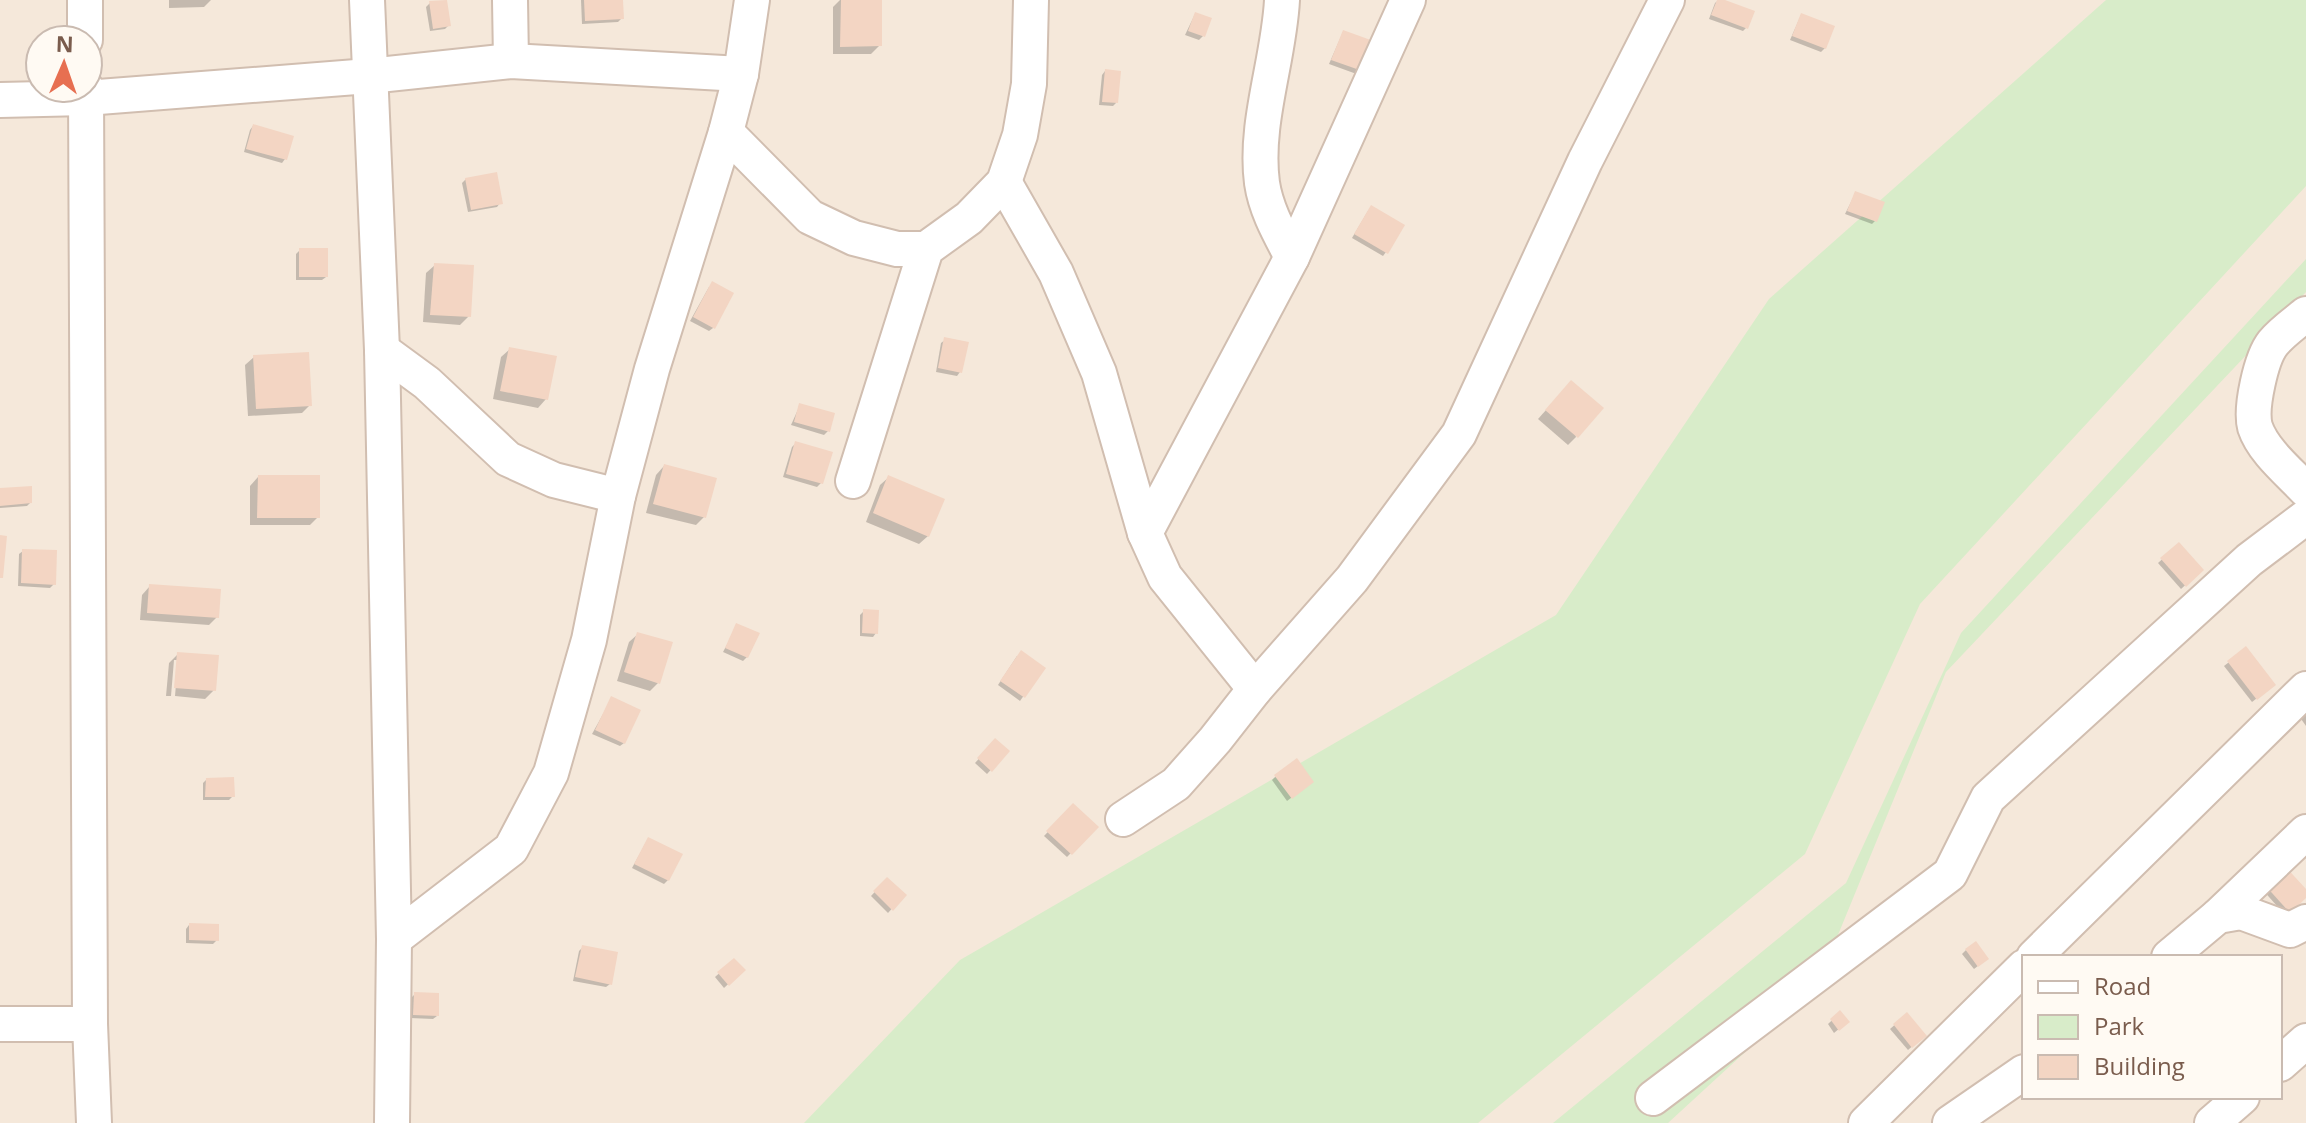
<svg xmlns="http://www.w3.org/2000/svg" width="2306" height="1123" font-family="'Open Sans',sans-serif">
<style>
.residential{fill:#f5e8da;fill-rule:evenodd}
.green{fill:#d8ecc9}
.shadow{fill:#0003}
.building{fill:#f3d5c3}
.lines{fill:none;stroke-linecap:round;stroke-linejoin:round}
.minor-casing{stroke:#d1beb0;stroke-width:38}
.minor{stroke:#fff;stroke-width:34}
</style>
<rect width="100%" height="100%" fill="#fdf6ec"/>
<path class="residential" d="M0,0H2306V1123H0ZM40,40H88V88H40ZM2024,957H2280V1097H2024Z"/>
<g class="green">
<polygon points="2106,0 2306,0 2306,186 1920,604 1805,854 1478,1123 804,1123 960,960 1556,615 1769,299"/>
<polygon points="2306,259 2306,292 1946,672 1817,986 1668,1123 1553,1123 1846,883 1961,633"/>
</g>
<g class="shadow">
<polygon points="169,0 211,0 204,7 169,8"/>
<polygon points="581,0 621,0 622,18 618,22 582,24"/>
<polygon points="840,0 880,0 880,45 871,54 833,54 833,7"/>
<polygon points="1719,0 1746,28 1743,31 1709,19 1715,3"/>
<polygon points="430,3 449,25 445,29 430,31 426,7"/>
<polygon points="1195,14 1203,36 1199,40 1185,35"/>
<polygon points="1801,15 1825,48 1821,52 1790,40"/>
<polygon points="1343,32 1362,76 1329,64"/>
<polygon points="1105,71 1116,103 1113,106 1099,105 1102,75"/>
<polygon points="253,126 285,159 282,163 244,152 250,130"/>
<polygon points="466,179 500,203 497,207 468,212 462,183"/>
<polygon points="1855,194 1876,220 1872,224 1845,214"/>
<polygon points="1368,211 1386,252 1383,256 1352,238"/>
<polygon points="300,250 326,277 322,280 296,280 296,254"/>
<polygon points="435,265 469,316 460,325 423,322 426,273"/>
<polygon points="709,287 713,328 709,331 690,321"/>
<polygon points="945,340 960,372 957,376 936,372 941,343"/>
<polygon points="510,349 546,399 538,408 493,399 501,357"/>
<polygon points="254,357 310,405 302,413 248,416 245,365"/>
<polygon points="1563,391 1576,437 1568,445 1538,419"/>
<polygon points="800,405 828,431 824,435 791,425"/>
<polygon points="796,443 821,483 817,487 783,477 792,447"/>
<polygon points="664,466 704,517 696,525 646,513 656,475"/>
<polygon points="258,477 318,517 310,525 250,525 250,486"/>
<polygon points="889,477 928,536 919,544 866,522 880,485"/>
<polygon points="0,490 30,503 27,506 0,508"/>
<polygon points="2178,545 2202,570 2181,589 2158,563"/>
<polygon points="23,551 54,584 50,588 18,586 19,554"/>
<polygon points="150,586 217,617 209,625 140,620 142,595"/>
<polygon points="864,611 876,633 873,637 860,636 860,615"/>
<polygon points="737,626 747,657 743,661 723,652"/>
<polygon points="638,634 658,683 650,691 617,681 629,642"/>
<polygon points="2246,649 2270,688 2252,702 2224,666"/>
<polygon points="178,654 214,690 205,699 175,696 178,660 174,660 171,696 166,696 169,663"/>
<polygon points="1017,656 1043,668 1020,701 998,685"/>
<polygon points="612,698 624,743 620,746 592,734"/>
<polygon points="2306,710 2306,726 2299,716"/>
<polygon points="995,741 1007,752 987,774 975,763"/>
<polygon points="1276,776 1308,785 1287,801 1272,780"/>
<polygon points="206,780 233,796 229,800 203,800 203,783"/>
<polygon points="1073,806 1096,827 1067,857 1044,836"/>
<polygon points="648,839 668,880 664,884 632,868"/>
<polygon points="887,879 904,895 888,913 871,896"/>
<polygon points="2261,888 2306,892 2306,895 2285,915"/>
<polygon points="189,925 217,940 213,944 186,943 186,929"/>
<polygon points="583,947 610,984 606,987 573,981 579,951"/>
<polygon points="1966,950 1983,962 1974,969 1962,954"/>
<polygon points="734,960 743,970 724,988 715,977"/>
<polygon points="415,994 437,1016 433,1019 410,1018 411,998"/>
<polygon points="1840,1013 1847,1022 1834,1033 1828,1024"/>
<polygon points="1906,1015 1924,1036 1908,1050 1890,1029"/>
</g>
<g class="building">
<polygon points="447,0 451,26 433,29 429,1"/>
<polygon points="584,0 623,0 624,19 585,21"/>
<polygon points="841,0 882,0 882,46 840,47"/>
<polygon points="1717,0 1725,0 1755,11 1748,29 1711,15"/>
<polygon points="1195,12 1212,18 1205,37 1188,31"/>
<polygon points="1801,13 1835,26 1826,49 1792,36"/>
<polygon points="1343,30 1379,43 1368,73 1331,60"/>
<polygon points="1105,69 1121,71 1118,103 1102,102"/>
<polygon points="253,124 294,136 287,160 246,149"/>
<polygon points="497,172 503,204 471,210 465,178"/>
<polygon points="1855,191 1885,202 1877,222 1847,211"/>
<polygon points="1371,205 1405,225 1388,254 1354,234"/>
<rect x="299" y="248" width="29" height="29"/>
<polygon points="434,263 474,265 471,317 430,315"/>
<polygon points="712,281 734,293 715,329 693,317"/>
<polygon points="944,337 969,342 962,373 938,368"/>
<polygon points="509,347 557,356 548,400 500,391"/>
<polygon points="309,352 312,406 256,409 253,355"/>
<polygon points="1571,380 1604,408 1578,438 1545,410"/>
<polygon points="799,403 835,413 830,432 794,422"/>
<polygon points="795,441 833,452 823,484 786,474"/>
<polygon points="664,464 717,478 706,518 653,504"/>
<polygon points="258,475 320,475 320,518 257,518"/>
<polygon points="888,475 945,499 929,537 873,513"/>
<polygon points="32,486 32,503 0,506 0,488"/>
<polygon points="0,535 7,536 3,578 0,578"/>
<polygon points="2179,542 2204,570 2186,587 2160,558"/>
<polygon points="22,549 57,550 56,585 21,583"/>
<polygon points="149,584 221,589 219,618 147,613"/>
<polygon points="863,609 879,610 878,634 862,633"/>
<polygon points="736,623 760,633 748,658 725,648"/>
<polygon points="637,632 673,642 660,684 624,672"/>
<polygon points="2246,646 2276,685 2257,700 2227,661"/>
<polygon points="1021,650 1046,668 1025,698 1000,681"/>
<polygon points="177,652 219,655 216,691 174,688"/>
<polygon points="611,696 641,710 625,744 595,730"/>
<polygon points="995,738 1010,751 992,772 977,758"/>
<polygon points="1297,758 1314,782 1292,799 1274,775"/>
<polygon points="234,777 235,797 205,797 206,778"/>
<polygon points="1073,803 1099,827 1072,855 1046,831"/>
<polygon points="648,837 683,854 669,881 634,864"/>
<polygon points="2284,865 2306,889 2306,898 2290,913 2263,883"/>
<polygon points="887,877 907,895 893,911 873,891"/>
<polygon points="189,923 219,924 219,941 189,940"/>
<polygon points="1976,941 1989,959 1978,967 1965,949"/>
<polygon points="582,945 618,952 612,985 575,977"/>
<polygon points="734,958 746,970 729,986 717,972"/>
<polygon points="414,992 439,993 439,1016 413,1015"/>
<polygon points="1840,1010 1850,1022 1839,1031 1830,1019"/>
<polygon points="1907,1012 1927,1036 1912,1048 1893,1024"/>
</g>
<g class="lines">
<defs>
<g id="minor">
<polyline points="85,0 85,40"/>
<polyline points="367,0 382,350 394,939 392,1123"/>
<polyline points="510,0 511,61"/>
<path d="M1282,0C1279,60 1254,123 1262,183C1266,210 1280,234 1292,257"/>
<polyline points="86,88 90,1024 94,1123"/>
<polyline points="0,100 86,98 369,76 511,61 741,74"/>
<polyline points="726,132 810,217 854,238 897,249 926,249"/>
<polyline points="1004,182 1056,273 1099,373 1145,533 1165,577 1255,689"/>
<path d="M2306,314C2295,323 2282,332 2273,343C2261,358 2250,408 2255,427C2263,451 2289,472 2306,490"/>
<polyline points="382,350 427,383 508,459 554,480 618,496"/>
<polyline points="853,481 926,249 969,218 1004,182 1020,135 1029,84 1031,0"/>
<polyline points="1145,533 1292,257 1408,0"/>
<polyline points="1123,819 1176,784 1215,740 1255,689 1352,579 1459,434 1585,161 1667,0"/>
<polyline points="2218,916 2306,832"/>
<polyline points="394,939 511,849 551,773 589,640 618,496 652,369 726,132 741,74 752,0"/>
<polyline points="2034,957 2306,689"/>
<polyline points="2169,957 2218,916 2241,912 2290,930 2306,922"/>
<polyline points="0,1024 90,1024"/>
<polyline points="2280,1064 2306,1041"/>
<polyline points="1653,1098 1950,874 1988,798 2249,560 2306,517"/>
<polyline points="1866,1123 2024,967"/>
<polyline points="1950,1123 2024,1072"/>
<polyline points="2212,1123 2242,1097"/>
</g>
</defs>
<use href="#minor" class="minor-casing"/>
<use href="#minor" class="minor"/>
</g>
<rect x="2022" y="955" width="260" height="144" fill="#fffaf3" stroke="#cabbb1" stroke-width="2"/>
<rect x="2038" y="981" width="40" height="12" fill="#ffffff" stroke="#cabbb1" stroke-width="2"/>
<text x="2094" y="995" font-size="24" fill="#7a5c4d">Road</text>
<rect x="2038" y="1015" width="40" height="24" fill="#d8ecc9" stroke="#cabbb1" stroke-width="2"/>
<text x="2094" y="1035" font-size="24" fill="#7a5c4d">Park</text>
<rect x="2038" y="1055" width="40" height="24" fill="#f3d5c3" stroke="#cabbb1" stroke-width="2"/>
<text x="2094" y="1075" font-size="24" fill="#7a5c4d">Building</text>
<g transform="translate(64 64) rotate(2)"><circle r="38" fill="#fffaf3" stroke="#cabbb1" stroke-width="2"/>
<path d="M0-6L14 30L0 20L-14 30Z" fill="#e76f51"/>
<text y="-12" font-size="22" font-weight="bold" text-anchor="middle" fill="#7a5c4d">N</text>
</g>
</svg>
